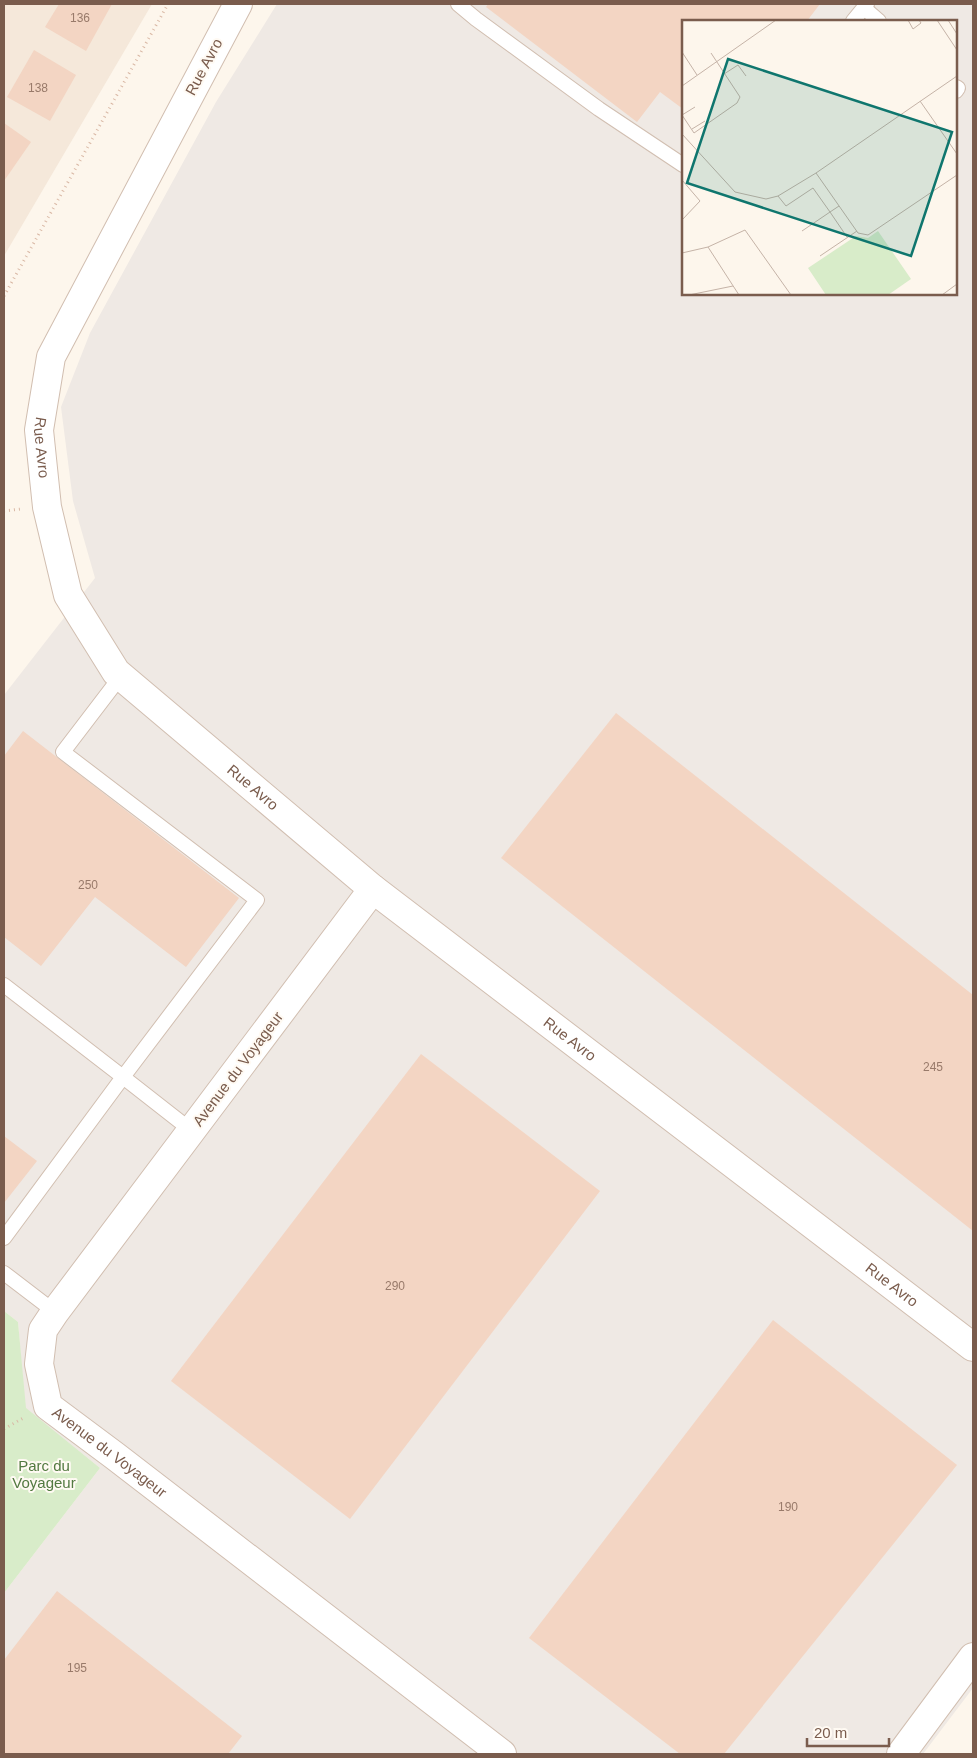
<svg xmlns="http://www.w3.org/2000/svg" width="977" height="1758" font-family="Arial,sans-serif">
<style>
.residential{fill:#f5e8da}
.industrial{fill:#efe9e4;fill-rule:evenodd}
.green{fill:#d8ecc9}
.building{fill:#f3d5c3}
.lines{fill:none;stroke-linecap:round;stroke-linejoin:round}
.lane-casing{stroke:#d1beb0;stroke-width:16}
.street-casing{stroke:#d1beb0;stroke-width:30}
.path{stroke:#d9b8a5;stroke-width:3;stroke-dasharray:1 4;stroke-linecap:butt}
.lane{stroke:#fff;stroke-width:14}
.street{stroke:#fff;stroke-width:28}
.labels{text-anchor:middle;stroke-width:4;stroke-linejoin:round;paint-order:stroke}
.number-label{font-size:12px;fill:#987a6a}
.street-label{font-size:15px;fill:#7a5c4d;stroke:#fffaf3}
.park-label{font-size:15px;fill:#537a41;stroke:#fffaf3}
.inset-road{fill:none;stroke:#c5b3a7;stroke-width:1}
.view{fill:#0f766e;fill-opacity:0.15;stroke:#0f766e;stroke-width:2.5}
.inset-edge{fill:none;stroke:#7a5c4d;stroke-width:2.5}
</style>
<rect width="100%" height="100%" fill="#fdf6ec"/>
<polygon class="residential" points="4,4 152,4 4,256"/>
<path class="industrial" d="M277,4H973V1688L923,1754H4V1593L100,1468L25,1408L18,1322L4,1311V695L95,578L73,501L61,407L90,333L216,102ZM683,21H956V294H683Z"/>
<polygon class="green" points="4,1311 18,1322 26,1408 100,1468 4,1593"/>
<g class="building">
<polygon points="59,4 112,4 86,51 45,27"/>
<polygon points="488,4 820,4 807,21 683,21 683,109 660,92 637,122 486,7"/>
<polygon points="34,50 76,75 50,121 7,97"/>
<polygon points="4,123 31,142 4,181"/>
<polygon points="616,713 973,995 973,1231 501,858"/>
<polygon points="23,731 239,898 186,967 95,897 41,966 4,937 4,756"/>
<polygon points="421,1054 600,1191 350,1519 171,1381"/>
<polygon points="4,1136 37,1161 4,1203"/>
<polygon points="773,1320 957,1465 724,1754 680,1754 529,1638"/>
<polygon points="57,1591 242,1736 228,1754 4,1754 4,1660"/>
</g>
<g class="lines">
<defs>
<g id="lane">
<polyline points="458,4 476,19 599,109 683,165"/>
<polyline points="864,8 879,21"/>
<polyline points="853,21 867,4"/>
<polyline points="956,87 958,88 956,91"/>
<polyline points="121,676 63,752 257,900 123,1077 192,1131"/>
<polyline points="4,985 123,1077 4,1238"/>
<polyline points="4,1273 55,1312"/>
</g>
<g id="street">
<path id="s1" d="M238,4L51,357L39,430L47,507L68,595L116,672L373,889L973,1347"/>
<path id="s2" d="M373,889L55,1312L43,1330L39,1364L48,1406L115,1456L502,1754"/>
<polyline points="901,1754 973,1657"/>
</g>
</defs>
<use href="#lane" class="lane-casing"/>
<use href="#street" class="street-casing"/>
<g class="path">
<polyline points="4,296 168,4"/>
<polyline points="4,511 21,509"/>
<polyline points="4,1429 25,1417"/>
</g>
<use href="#lane" class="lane"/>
<use href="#street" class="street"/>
</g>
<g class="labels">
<g class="number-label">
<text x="80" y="22">136</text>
<text x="38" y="92">138</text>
<text x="88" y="889">250</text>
<text x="933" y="1071">245</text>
<text x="395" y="1290">290</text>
<text x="788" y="1511">190</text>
<text x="77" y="1672">195</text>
</g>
<g class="street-label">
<text transform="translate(204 67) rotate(-62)" y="5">Rue Avro</text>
<text dy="5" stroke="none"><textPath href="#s1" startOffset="491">Rue Avro</textPath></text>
<text dy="5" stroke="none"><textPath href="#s1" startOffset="911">Rue Avro</textPath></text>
<text dy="5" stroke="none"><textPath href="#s1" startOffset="1316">Rue Avro</textPath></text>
<text transform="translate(238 1069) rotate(-53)" y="5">Avenue du Voyageur</text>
<text dy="5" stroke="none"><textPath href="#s1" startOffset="1721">Rue Avro</textPath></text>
<text dy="5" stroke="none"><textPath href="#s2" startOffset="705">Avenue du Voyageur</textPath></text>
</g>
<g class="park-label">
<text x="44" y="1471">Parc du<tspan x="44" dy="17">Voyageur</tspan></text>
</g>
</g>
<g transform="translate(682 20)">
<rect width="275" height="275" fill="#fdf6ec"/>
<path d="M196,211L229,259L206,275H144L126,248L174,216L186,218Z" fill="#d8ecc9"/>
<path class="inset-road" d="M226,0L231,9L239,3L237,0M255,0L275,30M266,0L275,14M0,32L15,55M42,54L56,45L64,56M0,66L94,0M238,81L275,134M0,95L12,113L55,83L58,77L29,33M0,95L13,87M10,109L23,101M0,114L53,172L84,179L96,176L134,153L275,56M134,153L176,213L186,215L275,155M0,160L18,181L0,200M96,176L104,186L131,168L148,192L157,186M120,211L148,192L165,217M26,227L57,275M0,233L26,227L63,210L109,275M138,236L175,211M7,275L51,266M260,275L275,264"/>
<path class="view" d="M46,39L270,112L229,236L5,163Z"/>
<rect width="275" height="275" class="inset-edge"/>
</g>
<rect width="977" height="1758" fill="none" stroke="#7a5c4d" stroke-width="10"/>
<path d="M807 1738v8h82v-8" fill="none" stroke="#7a5c4d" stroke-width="2.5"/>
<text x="814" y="1738" font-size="15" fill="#7a5c4d" stroke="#fffaf3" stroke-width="4" paint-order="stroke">20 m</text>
</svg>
